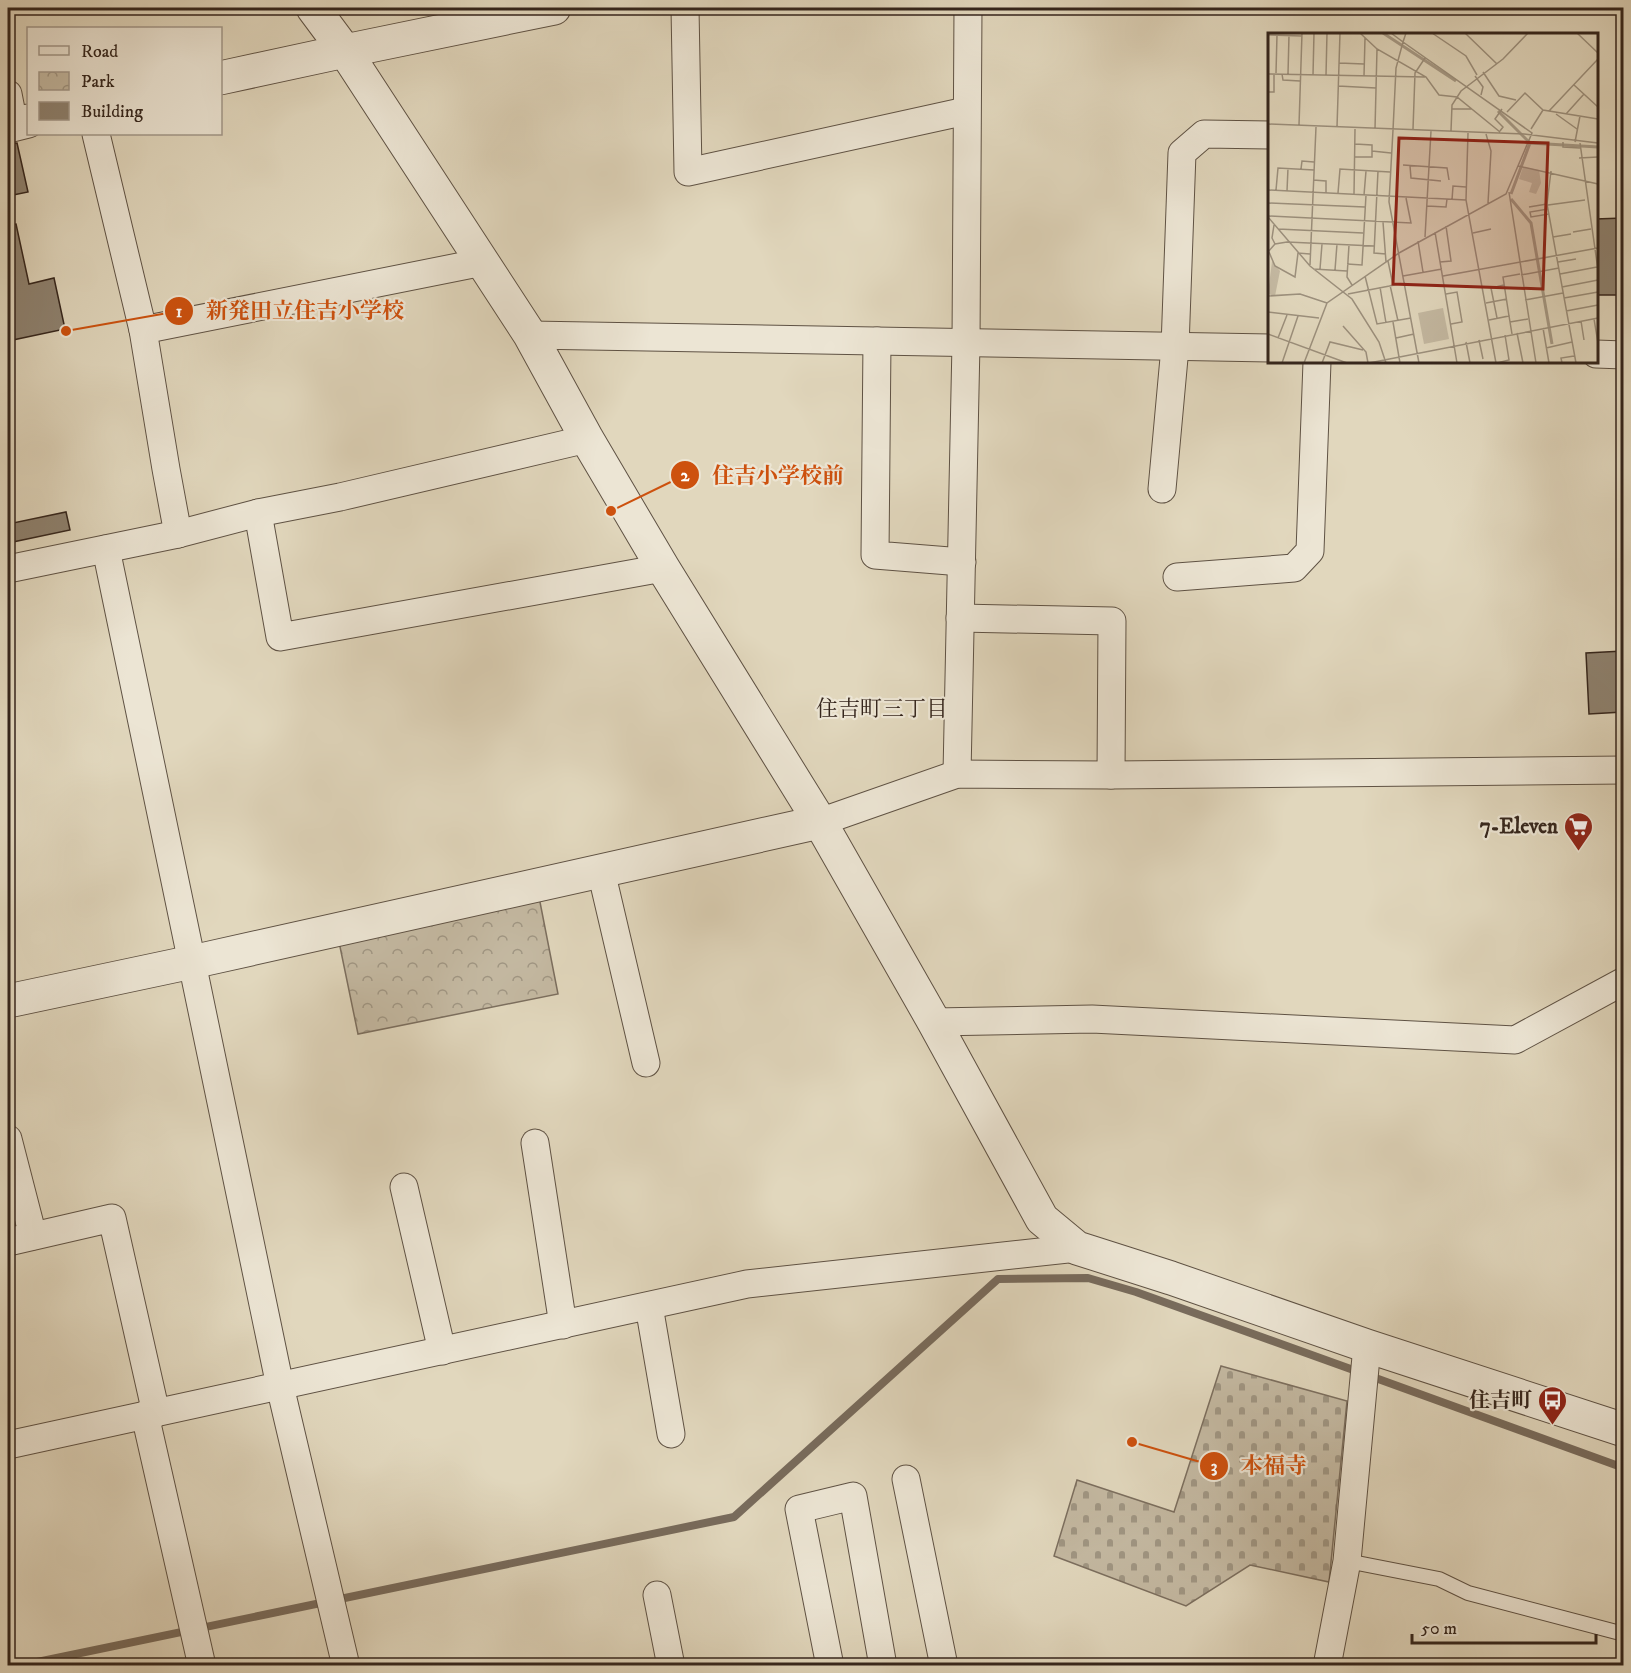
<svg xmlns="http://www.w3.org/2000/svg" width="1631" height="1673" font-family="'IM FELL DW Pica','Noto Serif JP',serif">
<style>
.cemetery{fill:url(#cemetery-stones);stroke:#7c6f5f;stroke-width:1.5}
.park{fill:url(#park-crowns);stroke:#7c6f5f;stroke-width:1.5}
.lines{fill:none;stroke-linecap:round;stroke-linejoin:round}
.stream{stroke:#786b5c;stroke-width:8}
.building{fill:#8e8270;stroke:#34251c;stroke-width:1.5}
.service-casing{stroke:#5f5244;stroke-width:16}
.minor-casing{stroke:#5f5244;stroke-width:29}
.tertiary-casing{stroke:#5f5244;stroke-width:35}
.service{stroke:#ece5d4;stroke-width:14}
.minor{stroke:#ece5d4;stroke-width:27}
.tertiary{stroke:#ece5d4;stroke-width:33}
.labels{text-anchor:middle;stroke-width:4.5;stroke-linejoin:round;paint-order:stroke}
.poi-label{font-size:21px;font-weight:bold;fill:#34251c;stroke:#ece5d4;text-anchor:end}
.neighbourhood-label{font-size:22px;fill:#34251c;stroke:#ece5d4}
.inset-river{fill:none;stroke:#a69a86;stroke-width:3}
.inset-road{fill:none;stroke:#9c907d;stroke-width:1.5}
.view{fill:#8f2418;fill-opacity:0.15;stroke:#8f2418;stroke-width:3}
.inset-edge{fill:none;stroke:#34251c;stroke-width:3}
.leader{fill:none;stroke:#cd510e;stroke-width:2}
.callout-dot{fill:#cd510e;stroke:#ece5d4;stroke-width:2}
.mark-label{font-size:18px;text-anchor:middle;font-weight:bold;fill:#fff}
.callout-label{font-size:22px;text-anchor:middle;font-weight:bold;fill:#cd510e;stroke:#ece5d4;stroke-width:4.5;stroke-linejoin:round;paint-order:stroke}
</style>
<defs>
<pattern id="cemetery-stones" width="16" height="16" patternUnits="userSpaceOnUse" patternTransform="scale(1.5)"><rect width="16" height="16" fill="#c4b9a2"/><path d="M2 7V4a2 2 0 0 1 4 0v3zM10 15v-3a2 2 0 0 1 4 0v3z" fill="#a09683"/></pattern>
<pattern id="park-crowns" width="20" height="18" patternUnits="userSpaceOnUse" patternTransform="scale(1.5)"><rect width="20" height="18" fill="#c4b9a2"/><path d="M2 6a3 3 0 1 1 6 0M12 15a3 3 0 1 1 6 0" fill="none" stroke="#a09683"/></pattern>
</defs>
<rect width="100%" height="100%" fill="#e1d7bd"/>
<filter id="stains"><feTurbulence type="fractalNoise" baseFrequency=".00333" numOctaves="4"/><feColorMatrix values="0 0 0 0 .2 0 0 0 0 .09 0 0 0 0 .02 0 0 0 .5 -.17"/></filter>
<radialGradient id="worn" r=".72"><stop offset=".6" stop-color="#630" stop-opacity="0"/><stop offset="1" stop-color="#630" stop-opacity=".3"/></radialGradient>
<polygon class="cemetery" points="1221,1366 1347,1401 1329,1582 1250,1565 1186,1606 1054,1556 1077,1480 1174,1512"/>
<polygon class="park" points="539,897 558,994 358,1034 338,937"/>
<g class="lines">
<g class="stream">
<polyline points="1370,1376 1624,1468"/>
<polyline points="18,1666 734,1517 998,1279 1088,1278 1136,1292 1359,1372"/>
</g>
</g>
<g class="building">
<polygon points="17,143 28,192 8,196 8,144"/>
<polygon points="1623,218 1623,295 1596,295 1596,219"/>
<polygon points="16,224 29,284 54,278 65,329 8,341 8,225"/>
<polygon points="66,512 70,530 8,543 8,524"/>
<polygon points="1623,651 1623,712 1589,714 1586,653"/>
</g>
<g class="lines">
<defs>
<polyline id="service" points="1347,1561 1439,1579 1468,1593 1624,1634"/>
<g id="minor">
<polyline points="685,8 688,172 966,111"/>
<polyline points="8,94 14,125"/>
<polyline points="96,134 143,330 166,469 178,534"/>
<polyline points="143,330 483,262"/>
<polyline points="530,335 1270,348"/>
<polyline points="877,341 875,555 962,562"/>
<polyline points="1596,354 1624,355"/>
<polyline points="1162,489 1175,347 1182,153 1204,134 1270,135"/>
<polyline points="258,513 280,637 663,568"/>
<polyline points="106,549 280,1386 346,1666"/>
<polyline points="8,569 178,534 258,513 340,497 587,439"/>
<polyline points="1177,577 1294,568 1310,551 1317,362"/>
<polyline points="960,618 1112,621 1111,775"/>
<polyline points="957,774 966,343 968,8"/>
<polyline points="820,822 957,774 1111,775 1624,770"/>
<polyline points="601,871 646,1063"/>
<polyline points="934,1022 1092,1019 1515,1040 1624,981"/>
<polyline points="8,1139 33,1236"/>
<polyline points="535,1143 563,1325"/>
<polyline points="404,1187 442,1351"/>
<polyline points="8,1242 112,1218 156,1413"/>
<polyline points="649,1306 671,1434"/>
<polyline points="145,1415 202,1666"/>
<polyline points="8,1445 747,1284 1077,1248"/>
<polyline points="906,1479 944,1666"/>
<polyline points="657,1595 671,1666"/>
<polyline points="830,1666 799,1509 853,1496 883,1666"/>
<polyline points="1327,1666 1347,1561 1367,1346"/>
</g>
<g id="tertiary">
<polyline points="313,8 345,51 530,335 587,439 663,568 820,822 934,1022 1042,1219 1077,1248 1171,1278 1367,1346 1624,1430"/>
<polyline points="220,78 345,51 554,8"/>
<polyline points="8,126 28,121"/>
<polyline points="8,1001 192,962 820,822"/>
</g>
</defs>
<use href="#service" class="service-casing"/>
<use href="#minor" class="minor-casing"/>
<use href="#tertiary" class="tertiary-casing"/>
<use href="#service" class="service"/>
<use href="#minor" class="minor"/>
<use href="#tertiary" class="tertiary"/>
</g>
<defs>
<symbol id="supermarket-pin" viewBox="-11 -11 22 30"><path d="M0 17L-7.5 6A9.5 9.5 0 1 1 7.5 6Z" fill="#8f2418" stroke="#ece5d4"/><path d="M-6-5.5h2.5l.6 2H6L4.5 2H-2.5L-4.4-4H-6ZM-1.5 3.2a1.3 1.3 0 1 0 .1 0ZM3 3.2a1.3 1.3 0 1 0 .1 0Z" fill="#fff"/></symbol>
<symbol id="bus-pin" viewBox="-11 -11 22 30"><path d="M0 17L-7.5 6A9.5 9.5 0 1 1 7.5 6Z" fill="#8f2418" stroke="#ece5d4"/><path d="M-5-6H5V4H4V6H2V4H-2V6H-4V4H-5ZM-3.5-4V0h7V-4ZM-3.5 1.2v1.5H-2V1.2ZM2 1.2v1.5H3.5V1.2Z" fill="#fff"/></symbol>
</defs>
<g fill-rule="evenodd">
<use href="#supermarket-pin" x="1562" y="810" width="33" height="45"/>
<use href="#bus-pin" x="1536" y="1384" width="33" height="45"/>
</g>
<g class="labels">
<g class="poi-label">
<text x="1558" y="833">7-Eleven</text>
<text x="1532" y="1407">住吉町</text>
</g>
<g class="neighbourhood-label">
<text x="882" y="716">住吉町三丁目</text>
</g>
</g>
<g transform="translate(1268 33)">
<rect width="330" height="330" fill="#e1d7bd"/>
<path d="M255,134L271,137L273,150L268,161L261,159L264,150L251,146ZM4,228L12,238L7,263L0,261Z" fill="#c4b9a2"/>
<path d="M175,275L181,306L156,311L150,280Z" fill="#c4b9a2"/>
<path class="inset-river" d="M115,0L188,48M230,78L262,110L330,114M243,161L262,110M243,166L263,190L284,311"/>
<path class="inset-road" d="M92,0L109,16L158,44L171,62L189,64L232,99M123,0L135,9L128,35L125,97M164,0L198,23L209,42M197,0L229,31M309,0L330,20M0,2L34,3M71,30L96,31M215,39L231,63L248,67M8,40L9,2M0,41L157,44M14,41L15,47L32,48M20,41L21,2M45,42L46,0M58,42L59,0M96,43L97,5M207,43L215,54L213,62M306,52L330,74M70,53L108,55M0,59H6V41M184,76H204M281,78L330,26M239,79L257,60L275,77L330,86M288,81L309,96M298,81L316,61M0,91L256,101L330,110M31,92L34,0M69,94L72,0M107,96L109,16M145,96L147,40L157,25M263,96L275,77M125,97L121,169L151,330M183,98L184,72L193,58L235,26L260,0M232,98L235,94L227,86L234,76M200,100L198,167L228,330M218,101L223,118L220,170M295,109V114L312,115M307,109L312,83M312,110L330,237M104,118L123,120M87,124H104V112L87,111M311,125L330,124M135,132L179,135L181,147M142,133L143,145L173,148M250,133L330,151M33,136L34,128L46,129M110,138L106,220L118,221M283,138L279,171L308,330M45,147L58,148V160M0,157L198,167M8,157L10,135L46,137M19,158L20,135M241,159L268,330M70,160L72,136L122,139M86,161L87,96M96,162L98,138M184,167L185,153L198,154M0,170L97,174M280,172L317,167M159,173L178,174L179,166M261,174L279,171M280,176L262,179L263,184L281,181M0,183L143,190L138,165M0,184L42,233L84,266L111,309L118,330M115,189L118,229M6,192L4,205L7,211M10,196L95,200M167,199L189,330M305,199L323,196M205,200L223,196M157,204L163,98M285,204L303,201M150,208L155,239M81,212L79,244L84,252M0,219L7,211L19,209L106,213M1,219L7,233L27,244L30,220L42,221M120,228L125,252M172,229L183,228L178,193M290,229L308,226M79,231L94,232L98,162M42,232L48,94M45,236L79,238M52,236L54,211M67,237L69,211M292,241L329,234M253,242L291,235M97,243L109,291L143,285M135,243L174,236M175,243L330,215M122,252L130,288M112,254L118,290M294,254L330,247M80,261L137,250M178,261L189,259L194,289L183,291M0,263L32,261L59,270M296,265L330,259M257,267L295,260M218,270L239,266M298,278L330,272M0,279L51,285M241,283L235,244L252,241M229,285L223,255L236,252M326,286L330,310M221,287L241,283L244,301M313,288L316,307M125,289L132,330M242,289L260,286M75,293L98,319L100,330M275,295L281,330M249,300L255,330M0,301L79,330M10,305L19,282M128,305L146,301M211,307L215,326M198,309L202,330M278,315L304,309M14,330L30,283M36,330L59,270L131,220L238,161L264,100L135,9L138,0M54,330L62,309L95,317M101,330L330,285M229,330L241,327L237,302M294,330L293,325L306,323"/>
<path class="view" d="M131,105L280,110L275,256L125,251Z"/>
<rect width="330" height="330" class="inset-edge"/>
</g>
<path class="leader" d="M66 331L179 311M611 511L685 475M1132 1442L1214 1466"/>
<g class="callout-dot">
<circle cx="66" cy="331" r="6"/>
<circle cx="611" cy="511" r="6"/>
<circle cx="1132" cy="1442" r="6"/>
<circle cx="179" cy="311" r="15"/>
<circle cx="685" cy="475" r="15"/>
<circle cx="1214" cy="1466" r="15"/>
</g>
<g class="mark-label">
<text x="179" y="317">1</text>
<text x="685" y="481">2</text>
<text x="1214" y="1472">3</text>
</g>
<g class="callout-label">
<text x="305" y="318">新発田立住吉小学校</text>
<text x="778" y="483">住吉小学校前</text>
<text x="1274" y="1473">本福寺</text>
</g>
<rect width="1631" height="1673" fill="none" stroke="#e1d7bd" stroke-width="30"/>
<rect x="9" y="9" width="1613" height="1655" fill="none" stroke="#34251c" stroke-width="3"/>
<rect x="15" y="15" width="1601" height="1643" fill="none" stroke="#34251c" stroke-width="1.5"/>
<rect x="27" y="27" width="195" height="108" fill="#ece5d4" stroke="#a2988a" stroke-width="1.5"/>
<rect x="39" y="46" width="30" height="9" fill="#ece5d4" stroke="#a2988a" stroke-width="1.5"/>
<text x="81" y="57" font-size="18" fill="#34251c">Road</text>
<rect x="39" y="72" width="30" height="18" fill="url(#park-crowns)" stroke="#a2988a" stroke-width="1.5"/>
<text x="81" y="87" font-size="18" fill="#34251c">Park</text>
<rect x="39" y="102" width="30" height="18" fill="#8e8270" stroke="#a2988a" stroke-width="1.5"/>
<text x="81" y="117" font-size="18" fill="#34251c">Building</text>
<path d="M1412 1634v9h184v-9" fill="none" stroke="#34251c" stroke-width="3"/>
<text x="1421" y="1634" font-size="18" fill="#34251c" stroke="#ece5d4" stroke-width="4.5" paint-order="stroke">50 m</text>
<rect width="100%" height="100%" filter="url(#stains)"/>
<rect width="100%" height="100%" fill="url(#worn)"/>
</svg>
